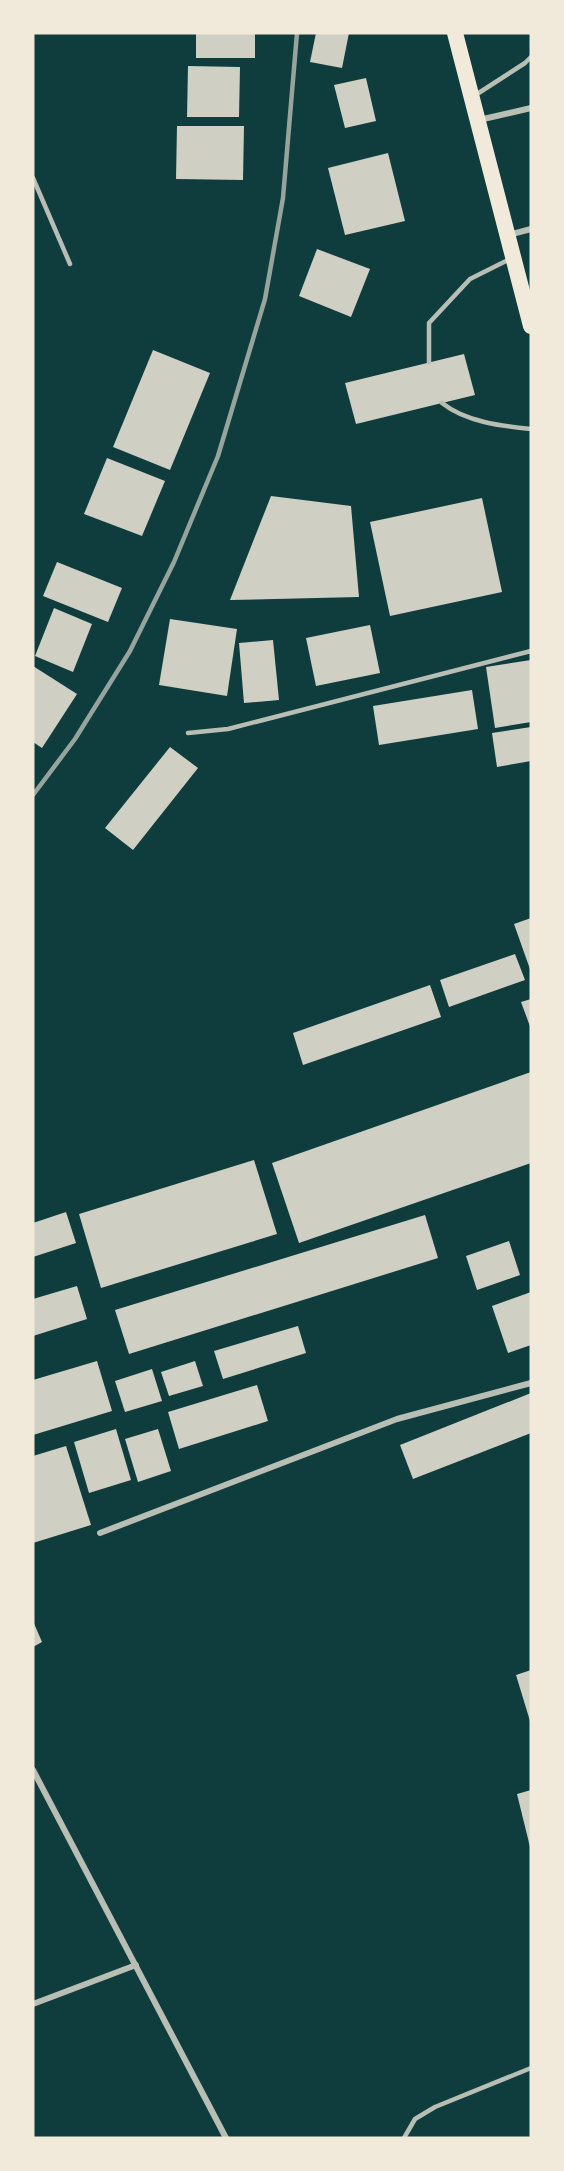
<svg xmlns="http://www.w3.org/2000/svg" width="564" height="2171" font-family="'Varela Round',sans-serif">
<style>
.building{fill:#cfcfc3}
.lines{fill:none;stroke-linecap:round;stroke-linejoin:round}
.service{stroke:#b8beb3;stroke-width:4.5}
.minor{stroke:#b8beb3;stroke-width:6}
.trunk{stroke:#f1e9da;stroke-width:16}
.rail{stroke:#97a49c;stroke-width:4.5}
</style>
<rect width="100%" height="100%" fill="#0f3d3e"/>
<g class="building">
<rect x="196" y="33" width="59" height="25"/>
<polygon points="316,33 349,33 342,68 310,62"/>
<polygon points="188,66 240,67 239,117 187,117"/>
<polygon points="366,78 376,121 345,128 334,85"/>
<polygon points="177,126 244,126 243,180 176,179"/>
<polygon points="388,153 405,221 345,235 328,168"/>
<polygon points="317,249 370,269 351,317 299,296"/>
<polygon points="153,350 210,373 170,470 113,447"/>
<polygon points="464,354 475,395 356,424 345,383"/>
<polygon points="107,458 165,481 142,536 84,514"/>
<polygon points="271,496 351,506 359,597 230,600"/>
<polygon points="482,498 502,592 390,616 370,522"/>
<polygon points="57,562 122,588 108,622 43,596"/>
<polygon points="54,608 92,624 73,672 35,656"/>
<polygon points="170,619 237,629 227,696 159,685"/>
<polygon points="370,625 380,673 316,686 306,638"/>
<polygon points="273,640 279,700 244,703 239,643"/>
<polygon points="531,660 531,722 495,728 486,667"/>
<polygon points="33,666 77,694 42,748 33,742"/>
<polygon points="472,690 478,729 379,745 373,706"/>
<polygon points="531,727 531,761 497,767 492,733"/>
<polygon points="170,747 198,768 133,850 105,828"/>
<polygon points="531,918 531,972 514,924"/>
<polygon points="515,954 525,980 449,1007 440,980"/>
<polygon points="430,985 441,1017 303,1065 293,1033"/>
<polygon points="531,999 531,1029 521,1002"/>
<polygon points="531,1072 531,1163 299,1243 272,1163"/>
<polygon points="254,1160 277,1234 101,1288 79,1214"/>
<polygon points="66,1212 76,1243 33,1257 33,1223"/>
<polygon points="425,1215 438,1258 129,1354 115,1310"/>
<polygon points="509,1241 520,1275 477,1290 466,1256"/>
<polygon points="77,1286 87,1319 33,1336 33,1299"/>
<polygon points="531,1292 531,1345 508,1353 492,1306"/>
<polygon points="298,1326 306,1353 223,1379 214,1351"/>
<polygon points="97,1361 112,1411 33,1435 33,1380"/>
<polygon points="195,1361 203,1386 169,1396 161,1372"/>
<polygon points="152,1369 162,1401 125,1412 115,1381"/>
<polygon points="257,1385 268,1421 179,1449 168,1412"/>
<polygon points="531,1393 531,1433 413,1479 400,1445"/>
<polygon points="116,1429 131,1480 89,1493 74,1442"/>
<polygon points="158,1429 171,1471 138,1482 125,1439"/>
<polygon points="66,1446 91,1525 33,1543 33,1456"/>
<polygon points="33,1621 42,1642 33,1647"/>
<polygon points="531,1670 531,1721 530,1721 516,1675"/>
<polygon points="531,1790 531,1847 530,1847 517,1794"/>
</g>
<g class="lines">
<g class="service">
<polyline points="474,96 525,63 531,57"/>
<polyline points="33,178 70,264"/>
<polyline points="429,362 429,323 470,279 510,259"/>
<path d="M442,403C466,422 501,426 531,429"/>
<polyline points="188,733 228,729 531,651"/>
<polyline points="404,2138 415,2119 435,2107 531,2068"/>
</g>
<g class="minor">
<polyline points="479,120 531,108"/>
<polyline points="508,235 531,229"/>
<polyline points="100,1533 397,1419 531,1383"/>
<polyline points="33,1770 226,2138"/>
<polyline points="33,2004 136,1965"/>
</g>
<polyline class="trunk" points="455,33 531,326"/>
<polyline class="rail" points="33,795 75,739 130,651 174,562 218,456 265,299 283,198 297,33"/>
</g>
<rect width="564" height="2171" fill="none" stroke="#f1e9da" stroke-width="69"/>
</svg>
